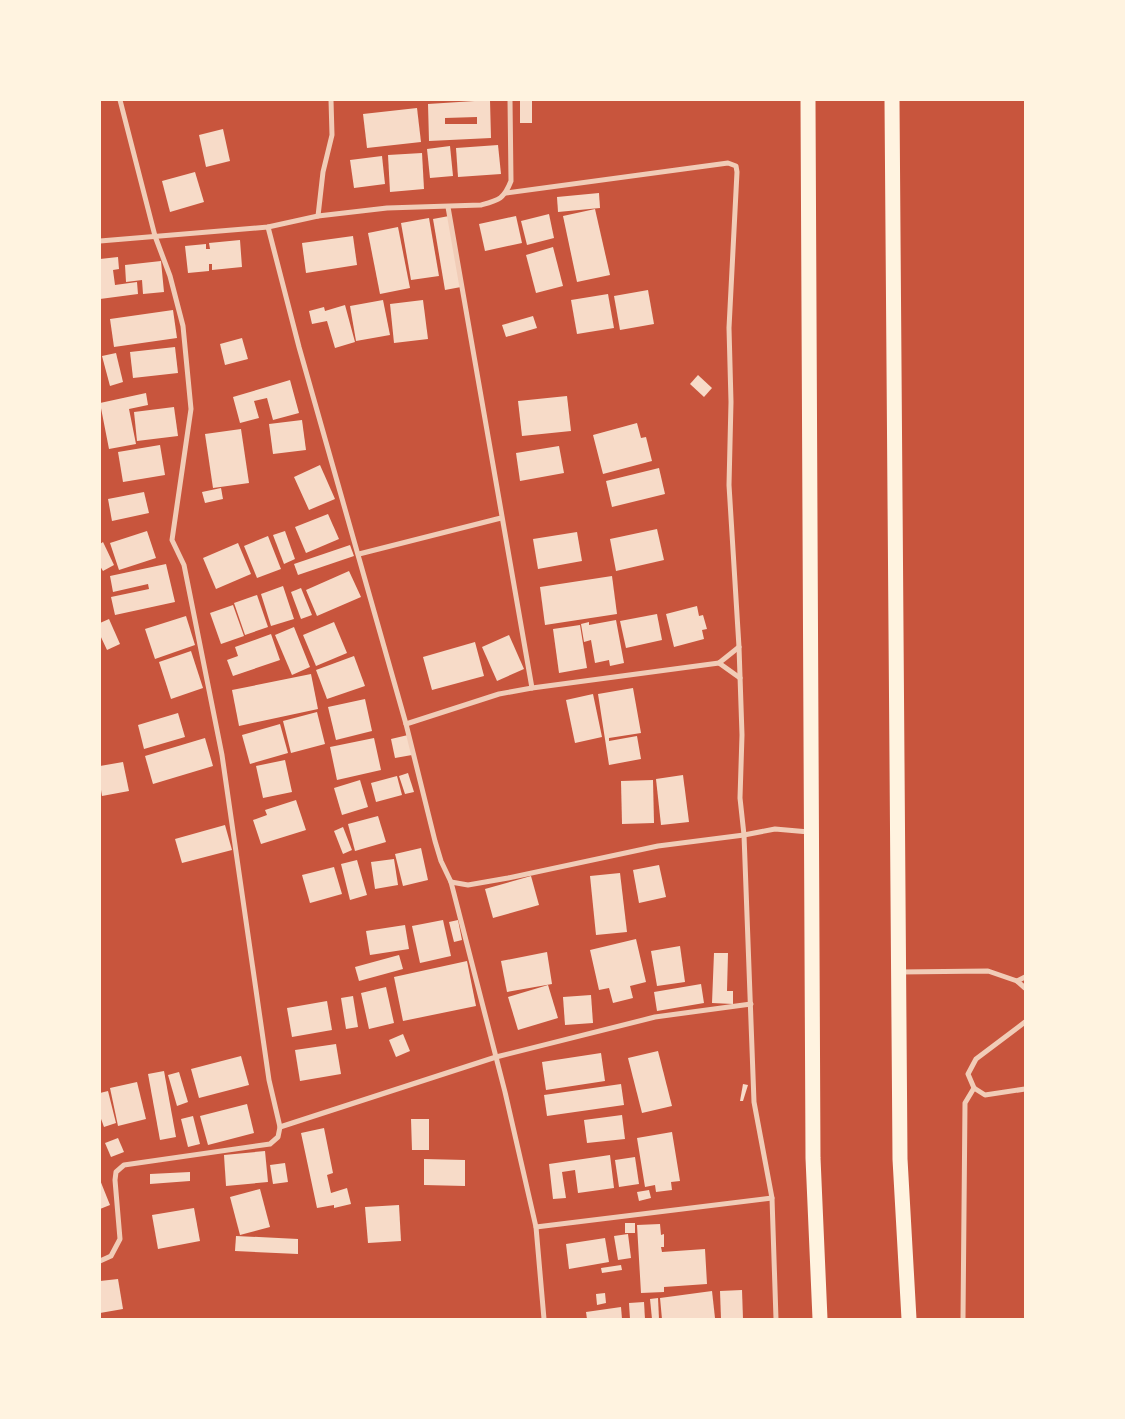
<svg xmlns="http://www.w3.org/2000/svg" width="1125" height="1419" font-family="'Libre Baskerville',serif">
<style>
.building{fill:#f7dbc8;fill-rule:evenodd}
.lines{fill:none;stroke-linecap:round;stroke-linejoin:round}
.minor{stroke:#f1ccb7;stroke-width:5}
.motorway{stroke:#fff3e0;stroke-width:15}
</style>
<rect width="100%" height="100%" fill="#c8553d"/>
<g class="building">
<path d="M490,100L491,138L429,141L428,104ZM477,117V124H445V118Z"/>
<rect x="520" y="100" width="12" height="23"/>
<polygon points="417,108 421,142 367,148 363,114"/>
<polygon points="223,129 230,161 206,167 199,135"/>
<polygon points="498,145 501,174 458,177 456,148"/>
<polygon points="450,146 453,176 430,178 427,149"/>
<polygon points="422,153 424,189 390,192 388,155"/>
<polygon points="382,156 385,184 354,188 350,160"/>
<polygon points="195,172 204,202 170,212 162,181"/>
<polygon points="599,193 600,208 558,212 557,197"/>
<polygon points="595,209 610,275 577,282 563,216"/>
<polygon points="549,214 554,238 527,245 521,221"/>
<polygon points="449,216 461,287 445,290 433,219"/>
<polygon points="516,216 522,243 485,251 479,224"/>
<polygon points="429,218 439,276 411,280 401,223"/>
<polygon points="398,227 410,288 380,294 368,233"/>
<polygon points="353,236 357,265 306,273 302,243"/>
<polygon points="240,240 242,267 212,270 212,264 209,264 209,271 188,273 185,246 206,244 206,249 210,249 209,243"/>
<polygon points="553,247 563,286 536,293 526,255"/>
<polygon points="118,257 119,269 113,270 115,285 137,282 138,294 100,299 100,259"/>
<polygon points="161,261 164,292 143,294 142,280 126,282 125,265"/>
<polygon points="648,290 654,324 620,330 614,296"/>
<polygon points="608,294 614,328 577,334 571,300"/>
<polygon points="383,300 390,335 356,341 350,306"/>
<polygon points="423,300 428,339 394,343 390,304"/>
<polygon points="345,305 355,342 335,348 327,321 312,324 309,311 324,307 325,311"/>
<polygon points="173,310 177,338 114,347 110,319"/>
<polygon points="533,316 537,328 506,337 502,325"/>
<polygon points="242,338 248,359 225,365 220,344"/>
<polygon points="175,347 178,373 133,378 130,352"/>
<polygon points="116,353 123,382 110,386 102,356"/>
<polygon points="698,375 712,388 704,397 690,384"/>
<polygon points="290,380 299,413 273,420 267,398 254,401 259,418 240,423 233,397"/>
<polygon points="146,393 148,405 129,409 136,444 109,449 100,403"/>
<polygon points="567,396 571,431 522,436 518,401"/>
<polygon points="174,407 178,436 137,441 134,412"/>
<polygon points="302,420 306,450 273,454 269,424"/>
<polygon points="637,423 641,438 646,437 652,461 603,474 593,435"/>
<polygon points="241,429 249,483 213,488 205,434"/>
<polygon points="160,445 165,475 123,482 118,452"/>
<polygon points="559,446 564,473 520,481 516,453"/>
<polygon points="320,465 335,499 309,510 294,477"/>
<polygon points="659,468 665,494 612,507 606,481"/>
<polygon points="221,488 223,499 205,503 202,492"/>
<polygon points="144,492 149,513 112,521 108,499"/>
<polygon points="328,514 339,539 306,553 295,527"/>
<polygon points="657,529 664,560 616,571 610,539"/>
<polygon points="147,531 156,558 119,570 110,543"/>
<polygon points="285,531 295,559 284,564 273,535"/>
<polygon points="577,532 582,561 538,569 533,539"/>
<polygon points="268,536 281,569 257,578 244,546"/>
<polygon points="103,542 114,565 103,571 100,566 100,544"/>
<polygon points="238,543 251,574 216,589 203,558"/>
<polygon points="350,545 354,556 298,575 294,564"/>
<polygon points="166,564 175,602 115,615 111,597 149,589 148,584 113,592 110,576"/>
<polygon points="349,571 361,597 317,616 306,590"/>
<polygon points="612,576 617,614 545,625 540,587"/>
<polygon points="283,586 294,619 271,626 261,594"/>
<polygon points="301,588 312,615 301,619 291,592"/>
<polygon points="257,595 268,627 245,635 234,603"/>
<polygon points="233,605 244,636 221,644 210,613"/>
<polygon points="697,606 699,616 703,615 707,629 702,630 704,639 674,647 666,614"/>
<polygon points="657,614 662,640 626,648 620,621"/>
<polygon points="186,616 195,645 155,659 145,629"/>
<polygon points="109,619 120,644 107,650 100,635 100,623"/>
<polygon points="616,620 624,663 610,666 609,660 595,663 591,640 584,642 581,624 589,622 589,625"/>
<polygon points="334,622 347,653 316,666 303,635"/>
<polygon points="580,625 587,668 559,673 553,629"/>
<polygon points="294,627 310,667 292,675 275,635"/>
<polygon points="271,634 280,660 233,676 227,660 238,656 235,647"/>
<polygon points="509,635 524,669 497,681 482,647"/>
<polygon points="475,642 484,676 432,690 423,657"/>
<polygon points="191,651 203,688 171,699 159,662"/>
<polygon points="354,656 365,686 327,699 316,670"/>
<polygon points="311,674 318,709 239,726 232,690"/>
<polygon points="633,688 641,733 609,738 609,741 637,736 641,759 609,765 598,694"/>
<polygon points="593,694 602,737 575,743 566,700"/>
<polygon points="365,699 372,731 336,740 328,707"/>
<polygon points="317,712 325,744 291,753 283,721"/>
<polygon points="178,713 185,737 144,749 138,725"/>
<polygon points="280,724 288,753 250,764 242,735"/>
<polygon points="408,735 412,755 395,758 391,739"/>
<polygon points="205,738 213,766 153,784 145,756"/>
<polygon points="374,738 381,770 337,780 330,747"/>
<polygon points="285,760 292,792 263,798 256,766"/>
<polygon points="123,762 129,791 102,796 100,784 100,766"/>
<polygon points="408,773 414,792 405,794 399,776"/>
<polygon points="683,775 689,822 661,825 656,779"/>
<polygon points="397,776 402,795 376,802 371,783"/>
<polygon points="360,780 368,807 342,815 334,788"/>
<polygon points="653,780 654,823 622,824 621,781"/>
<polygon points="296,800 306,830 261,844 253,820 267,815 265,810"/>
<polygon points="378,816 386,842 355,851 348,824"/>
<polygon points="225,825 232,850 182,863 175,839"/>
<polygon points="343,827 352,850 343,854 334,831"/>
<polygon points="421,848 428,880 403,886 395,854"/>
<polygon points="394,859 398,885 375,889 371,862"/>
<polygon points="357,860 367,895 350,900 341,864"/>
<polygon points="659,865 666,897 639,903 633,870"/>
<polygon points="334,867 342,894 310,903 302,875"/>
<polygon points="620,873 627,932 596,935 590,876"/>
<polygon points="531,876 539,905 493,918 485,889"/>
<polygon points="443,920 451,956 420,963 412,926"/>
<polygon points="458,920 462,940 454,942 449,922"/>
<polygon points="405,925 409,949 370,955 366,931"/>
<polygon points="636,939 646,982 630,986 633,998 613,1003 609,988 599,990 590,950"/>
<polygon points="680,946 685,982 657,986 651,951"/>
<polygon points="547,952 552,984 507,992 501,961"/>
<polygon points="714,953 728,953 727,991 733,991 733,1004 712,1003"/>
<polygon points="399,955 403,969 359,981 355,967"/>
<polygon points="467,961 476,1006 403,1021 394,977"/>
<polygon points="701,984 704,1003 657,1011 654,992"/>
<polygon points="548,985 558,1018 518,1030 508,997"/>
<polygon points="386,987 394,1023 369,1029 361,993"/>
<polygon points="591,995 593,1023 565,1025 563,997"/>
<polygon points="353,996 358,1027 346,1029 341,998"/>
<polygon points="327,1001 332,1030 292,1037 287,1008"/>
<polygon points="403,1034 410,1051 396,1057 389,1040"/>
<polygon points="336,1044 341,1074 300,1081 295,1050"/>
<polygon points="658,1051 672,1106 642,1113 628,1058"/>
<polygon points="601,1053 605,1081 546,1090 542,1062"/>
<polygon points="241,1056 249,1085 199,1098 191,1069"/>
<polygon points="164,1071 176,1137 160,1140 148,1074"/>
<polygon points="179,1072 188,1102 177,1106 168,1075"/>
<polygon points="137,1082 146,1119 118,1126 110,1088"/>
<polygon points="621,1084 624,1105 547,1116 544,1095"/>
<polygon points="743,1084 748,1085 743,1101 740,1101"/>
<polygon points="108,1091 116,1123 104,1127 100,1116 100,1093"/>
<polygon points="247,1104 254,1133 208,1145 200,1116"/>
<polygon points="622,1115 625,1139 587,1143 584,1120"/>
<polygon points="193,1116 200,1144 188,1147 181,1119"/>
<polygon points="411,1119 429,1119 429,1150 412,1150"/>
<polygon points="324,1128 333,1173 327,1175 331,1193 347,1188 351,1204 334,1208 334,1205 317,1208 301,1133"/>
<polygon points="672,1132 680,1181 671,1182 672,1190 656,1192 655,1185 645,1187 637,1138"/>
<polygon points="118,1138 124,1152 111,1157 105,1143"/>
<polygon points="265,1151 268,1182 226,1186 224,1155"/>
<polygon points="610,1155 614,1188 578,1193 575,1170 562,1172 566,1198 553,1199 549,1164"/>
<polygon points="635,1157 639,1184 619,1187 615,1160"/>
<polygon points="424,1159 465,1160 465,1186 424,1185"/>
<polygon points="285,1163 288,1182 273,1184 270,1165"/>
<polygon points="190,1172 190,1181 150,1184 150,1174"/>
<polygon points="100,1180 110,1205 100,1209"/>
<polygon points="260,1189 270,1227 240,1235 230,1197"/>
<polygon points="649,1190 651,1198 639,1201 637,1192"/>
<polygon points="399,1205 401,1241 368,1243 365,1207"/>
<polygon points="194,1208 200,1241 158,1249 152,1215"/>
<rect x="625" y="1223" width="10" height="10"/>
<polygon points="660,1224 661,1235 664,1234 664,1247 661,1247 662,1252 705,1249 707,1284 664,1287 664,1292 641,1293 637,1225"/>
<polygon points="628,1234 631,1258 618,1260 614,1236"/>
<polygon points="236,1236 298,1239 298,1254 235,1251"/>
<polygon points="605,1238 609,1262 569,1269 566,1244"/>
<polygon points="621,1265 622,1270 602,1273 601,1268"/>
<polygon points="118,1279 123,1309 100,1313 100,1281"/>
<polygon points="742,1290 743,1319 721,1319 720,1291"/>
<polygon points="712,1291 715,1318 662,1319 660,1298"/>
<polygon points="605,1293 606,1303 597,1305 596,1294"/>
<polygon points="658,1298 659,1319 652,1319 650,1299"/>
<polygon points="644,1302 645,1319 630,1319 629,1303"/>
<polygon points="621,1307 622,1319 587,1319 586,1312"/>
</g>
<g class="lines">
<g class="minor">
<polyline points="506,193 728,163 736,166 737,172 729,328 731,402 729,485 739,647 742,735 740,798 744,835 754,1102 772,1198 776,1319"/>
<path d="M448,207C476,367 503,527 532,688"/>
<polyline points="318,216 323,172 332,135 331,100"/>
<polyline points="268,227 299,347 406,724 435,841 441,861 451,882 505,1092 536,1227 544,1319"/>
<path d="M100,241L268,227L318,216L387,208L481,205C499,200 504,199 511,181L510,100"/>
<polyline points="359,554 501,518"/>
<polyline points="719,663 740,678"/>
<polyline points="406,724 499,694 532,688 719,663 739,647"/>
<polyline points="451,882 468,885 508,878 658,846 744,835 775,829 809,832"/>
<polyline points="900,972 988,971 1017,981 1025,988"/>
<polyline points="1017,981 1025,977"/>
<polyline points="1025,1022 976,1059 968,1074 974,1088 985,1095 1025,1089"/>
<polyline points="280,1127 496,1057 655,1017 751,1004"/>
<polyline points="536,1227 772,1198"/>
<polyline points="100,1261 111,1256 120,1239 115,1180 116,1172 124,1165 270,1144 278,1137 280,1127 269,1080 222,755 184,565 172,540 191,409 183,326 170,276 155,236 120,100"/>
<polyline points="963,1319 965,1103 974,1088"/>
</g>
<g class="motorway">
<polyline points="808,100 813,1158 820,1319"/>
<polyline points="892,100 900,1159 909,1319"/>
</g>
</g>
<rect width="1125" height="1419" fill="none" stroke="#fff3e0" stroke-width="202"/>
</svg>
